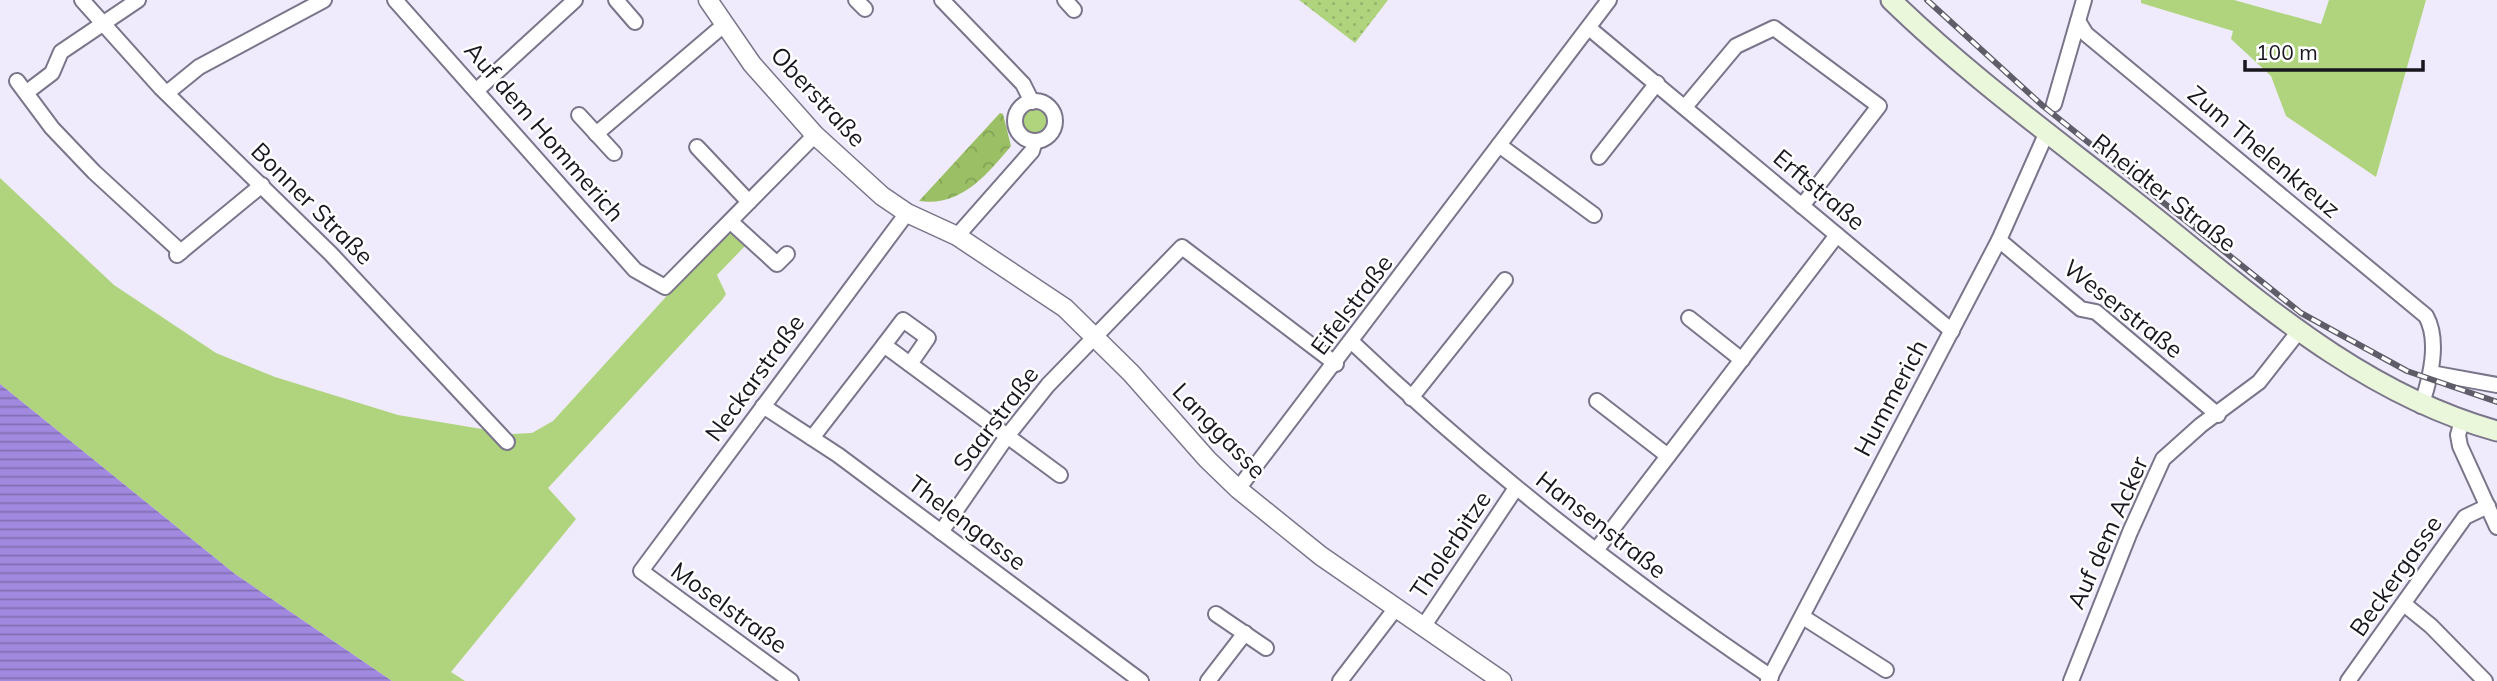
<svg xmlns="http://www.w3.org/2000/svg" width="2497" height="681" font-family="Mulish,sans-serif">
<style>
.green{fill:#afd47d}
.forest{fill:url(#forest-crowns)}
.park{fill:url(#park-dots)}
.water{fill:url(#water-rules)}
.lines{fill:none;stroke-linecap:round;stroke-linejoin:round}
.minor-casing{stroke:#7a758a;stroke-width:18}
.tertiary-casing{stroke:#7a758a;stroke-width:21}
.secondary-casing{stroke:#7a758a;stroke-width:23}
.minor{stroke:#fff;stroke-width:14}
.tertiary{stroke:#fff;stroke-width:18}
.secondary{stroke:#ebf7db;stroke-width:19}
.rail-casing{stroke:#5f5d68;stroke-width:6}
.rail{stroke:#fff;stroke-width:3.5;stroke-dasharray:10;stroke-linecap:butt}
.labels{text-anchor:middle;stroke-width:5;stroke-linejoin:round;paint-order:stroke}
.street-label{font-size:24px;fill:#18161e;stroke:#fff}
</style>
<defs>
<pattern id="forest-crowns" width="20" height="18" patternUnits="userSpaceOnUse" patternTransform="scale(1.75)"><rect width="20" height="18" fill="#9abf64"/><path d="M2 6a3 3 0 1 1 6 0M12 15a3 3 0 1 1 6 0" fill="none" stroke="#84a356"/></pattern>
<pattern id="park-dots" width="8" height="8" patternUnits="userSpaceOnUse" patternTransform="scale(1.75)"><rect width="8" height="8" fill="#afd47d"/><path d="M2 2h.1M6 6h.1" fill="none" stroke="#96b56c" stroke-width="1.8" stroke-linecap="round"/></pattern>
<pattern id="water-rules" width="6" height="5" patternUnits="userSpaceOnUse" patternTransform="scale(1.75)"><rect width="6" height="5" fill="#a189df"/><path d="M0 2.5h6" fill="none" stroke="#826fb4"/></pattern>
</defs>
<rect width="100%" height="100%" fill="#efebfd"/>
<g class="green">
<polygon points="2141,0 2234,0 2321,24 2329,0 2426,0 2376,177 2286,116 2271,76 2231,39 2233,31 2141,3"/>
<circle cx="1035" cy="121" r="15"/>
<polygon points="0,178 114,285 216,353 275,377 398,415 512,434 532,433 553,421 724,233 729,232 745,246 717,275 726,294 722,300 548,488 576,519 451,672 465,681 392,681 235,574 0,384"/>
</g>
<path class="forest" d="M1000,113L1003,114L1011,146C986,176 960,207 919,201Z"/>
<polygon class="park" points="1299,0 1388,0 1355,43"/>
<polygon class="water" points="0,384 235,574 392,681 0,681"/>
<g class="lines">
<defs>
<g id="minor">
<polyline points="82,0 161,88 331,254 507,442"/>
<polyline points="395,0 635,270 665,287 815,135"/>
<polyline points="616,0 635,22"/>
<polyline points="856,0 865,9"/>
<polyline points="942,0 1023,84 1032,102"/>
<polyline points="1065,0 1074,10"/>
<path d="M2078,21L2086,34L2426,316C2440,341 2430,380 2421,406"/>
<polyline points="1589,28 1952,331"/>
<polyline points="17,81 52,128 94,172 181,252"/>
<polyline points="477,90 575,0"/>
<polyline points="27,92 52,73 61,52 138,0"/>
<polyline points="167,93 199,67 324,0"/>
<circle cx="1035" cy="121" r="20"/>
<polyline points="2054,104 2084,0"/>
<polyline points="1685,107 1736,46 1774,28 1879,106 1802,206"/>
<polyline points="579,115 614,153"/>
<polyline points="596,134 725,24"/>
<polyline points="1499,145 1594,215"/>
<polyline points="697,147 749,202"/>
<polyline points="1599,157 1657,83"/>
<polyline points="731,222 777,264 787,254"/>
<polyline points="957,236 1032,151 1035,141"/>
<polyline points="1999,240 2081,309 2096,312 2218,415"/>
<polyline points="177,255 262,185"/>
<polyline points="1689,318 1742,360"/>
<path d="M1352,342C1481,465 1623,577 1771,677"/>
<polyline points="884,345 903,320 928,338 910,364"/>
<polyline points="2431,373 2497,385"/>
<polyline points="1411,398 1505,280"/>
<polyline points="1597,401 1668,456"/>
<polyline points="763,406 838,455 1141,681"/>
<polyline points="2462,421 2458,435 2460,446 2497,527"/>
<polyline points="812,438 884,345 1060,475"/>
<polyline points="1238,489 1609,0"/>
<polyline points="941,532 1008,435 1048,385 1182,247 1336,364"/>
<polyline points="1597,549 1837,235"/>
<polyline points="2404,604 2431,626 2485,681"/>
<polyline points="1216,614 1266,648"/>
<polyline points="1803,617 1886,670"/>
<polyline points="1423,627 1516,488"/>
<polyline points="791,681 641,571 907,213"/>
<polyline points="1208,681 1245,633"/>
<polyline points="1340,681 1396,608"/>
<polyline points="1768,681 1999,240 2047,132"/>
<polyline points="2071,681 2130,532 2163,459 2201,425 2259,382 2299,331"/>
<polyline points="2348,681 2465,517 2488,506"/>
</g>
<polyline id="tertiary" points="708,0 752,64 815,135 882,196 907,213 957,236 1065,308 1131,373 1207,459 1238,489 1321,556 1502,681"/>
<path id="secondary" d="M1891,0C1966,73 2051,135 2133,200C2246,289 2355,392 2497,431"/>
</defs>
<use href="#minor" class="minor-casing"/>
<use href="#tertiary" class="tertiary-casing"/>
<use href="#secondary" class="secondary-casing"/>
<use href="#minor" class="minor"/>
<use href="#tertiary" class="tertiary"/>
<use href="#secondary" class="secondary"/>
<defs>
<polyline id="rail" points="1927,0 2043,106 2301,313 2407,371 2497,402"/>
</defs>
<use href="#rail" class="rail-casing"/>
<use href="#rail" class="rail"/>
</g>
<g class="labels">
<g class="street-label">
<text transform="translate(818 97) rotate(47)" y="8">Oberstraße</text>
<text transform="translate(544 132) rotate(49)" y="8">Auf dem Hommerich</text>
<text transform="translate(2264 152) rotate(40)" y="8">Zum Thelenkreuz</text>
<text transform="translate(1819 190) rotate(40)" y="8">Erftstraße</text>
<text transform="translate(2164 193) rotate(38)" y="8">Rheidter Straße</text>
<text transform="translate(312 204) rotate(45)" y="8">Bonner Straße</text>
<text transform="translate(1352 305) rotate(-53)" y="8">Eifelstraße</text>
<text transform="translate(2123 309) rotate(38)" y="8">Weserstraße</text>
<text transform="translate(755 378) rotate(-54)" y="8">Neckarstraße</text>
<text transform="translate(1891 398) rotate(-62)" y="8">Hummerich</text>
<text transform="translate(996 419) rotate(-53)" y="8">Saarstraße</text>
<text transform="translate(1219 431) rotate(46)" y="8">Langgasse</text>
<text transform="translate(967 523) rotate(37)" y="8">Thelengasse</text>
<text transform="translate(1601 525) rotate(38)" y="8">Hansenstraße</text>
<text transform="translate(2108 533) rotate(-66)" y="8">Auf dem Acker</text>
<text transform="translate(1451 545) rotate(-56)" y="8">Tholerbitze</text>
<text transform="translate(2396 576) rotate(-55)" y="8">Beckergasse</text>
<text transform="translate(729 608) rotate(36)" y="8">Moselstraße</text>
</g>
</g>
<path d="M2245 60v10h178v-10" fill="none" stroke="#18161e" stroke-width="3.5"/>
<text x="2256" y="60" font-size="21" fill="#18161e" stroke="#ffffff" stroke-width="5" paint-order="stroke">100 m</text>
</svg>
